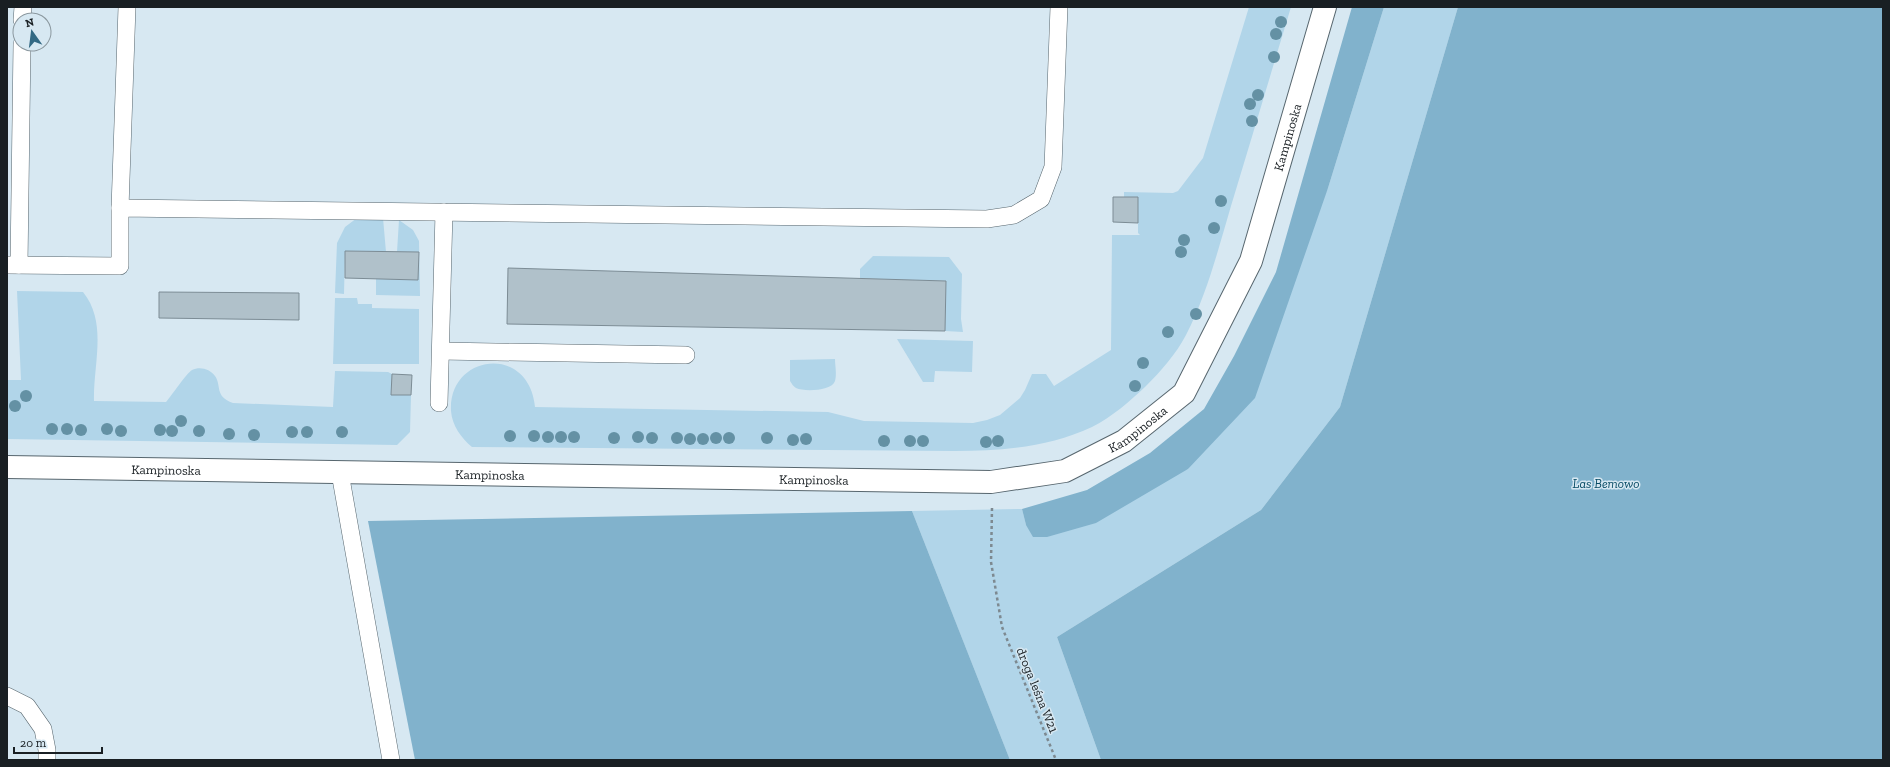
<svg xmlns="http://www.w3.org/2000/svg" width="1890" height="767" font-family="'Zilla Slab',serif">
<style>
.green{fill:#b1d5e9}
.forest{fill:#81b2cc}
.building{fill:#b0c1ca;stroke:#7c8c95}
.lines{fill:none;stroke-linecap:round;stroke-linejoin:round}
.lane-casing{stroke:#57666e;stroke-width:18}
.street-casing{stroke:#57666e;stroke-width:24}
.path{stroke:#7d8990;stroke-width:2.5;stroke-dasharray:3 3;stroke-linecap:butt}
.lane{stroke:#fff;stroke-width:17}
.street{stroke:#fff;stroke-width:22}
.tree{fill:#6491a4}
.labels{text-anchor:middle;stroke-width:3;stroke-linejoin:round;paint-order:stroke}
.street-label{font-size:13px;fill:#191f23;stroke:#d7e8f2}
.park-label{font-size:13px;font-style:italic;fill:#064a64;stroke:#d7e8f2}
</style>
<rect width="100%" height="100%" fill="#d7e8f2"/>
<g class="green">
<path d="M1249,7H1291C1271,73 1251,140 1231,206C1218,250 1207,294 1186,335C1176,354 1161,371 1146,386C1130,401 1112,417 1092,427C1049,447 1002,451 955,451L472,447C461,438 452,425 451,411C448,354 529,343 535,407L828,412L864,421L973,423L987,420L1000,415L1020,398L1025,390L1032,374H1046L1054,386L1111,350L1112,235H1140L1138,233V197H1124V192L1173,193L1178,191L1203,158Z"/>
<polygon points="1384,7 1458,7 1340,407 1261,510 1057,637 1101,760 1010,760 912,511 1022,509 1026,525 1188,469 1328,188"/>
<polygon points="357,218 383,218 386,252 345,251 344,294 335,293 337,243 345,227"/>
<polygon points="399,220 413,230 419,241 420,296 376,295 376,278 418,279 419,252 397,252"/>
<polygon points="873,256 949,257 962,274 961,319 963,332 945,331 946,281 860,279 860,269"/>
<path d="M17,291L83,292C108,323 93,364 94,401L166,402C173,394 185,375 192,370C200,366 210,369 215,376C222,386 214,396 233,403L333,407L335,371L388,372L392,374L391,395H411L410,432L397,445L7,439V380H21Z"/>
<polygon points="335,298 357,298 358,304 372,304 372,308 419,309 419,364 333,364"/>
<polygon points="897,339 973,341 972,372 935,371 934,382 923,382"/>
<path d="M835,359C835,365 837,375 835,381C832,391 804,392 796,388C793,386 792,384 790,381V360Z"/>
</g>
<g class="forest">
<polygon points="1352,7 1384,7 1328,188 1255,398 1188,469 1096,523 1047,537 1033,537 1026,525 1022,509 1087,490 1150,453 1204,409 1234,356 1276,272"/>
<polygon points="1458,7 1883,7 1883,760 1101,760 1057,637 1261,510 1340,407"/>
<polygon points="912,511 1010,760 415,760 368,521"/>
</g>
<g class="building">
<polygon points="1113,197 1138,197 1138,223 1113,222"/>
<polygon points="345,251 419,252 418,280 345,278"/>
<polygon points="508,268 946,281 945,331 507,324"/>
<polygon points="159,292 299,293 299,320 159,318"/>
<polygon points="392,374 412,375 411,395 391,395"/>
</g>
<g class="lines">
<defs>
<g id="lane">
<polyline points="22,20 23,7"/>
<polyline points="120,208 127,7"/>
<polyline points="7,265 120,266 120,208 987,219 1014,215 1041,199 1053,167 1059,7"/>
<polyline points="19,265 22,44"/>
<polyline points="441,351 686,355"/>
<polyline points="439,403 444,212"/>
<polyline points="340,473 391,760"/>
<polyline points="7,696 27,706 43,729 47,750 47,760"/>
</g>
<g id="street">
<path id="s1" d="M7,467L991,482L1065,471L1124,441L1184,393L1251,261L1325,7"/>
</g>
</defs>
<use href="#lane" class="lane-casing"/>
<use href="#street" class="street-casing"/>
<polyline class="path" points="992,508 991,562 1002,627 1056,760"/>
<use href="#lane" class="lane"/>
<use href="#street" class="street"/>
</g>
<g class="tree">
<circle cx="1281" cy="22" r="6"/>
<circle cx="1276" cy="34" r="6"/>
<circle cx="1274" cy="57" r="6"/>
<circle cx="1258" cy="95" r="6"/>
<circle cx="1250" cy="104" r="6"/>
<circle cx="1252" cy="121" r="6"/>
<circle cx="1221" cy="201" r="6"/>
<circle cx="1214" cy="228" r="6"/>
<circle cx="1184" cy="240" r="6"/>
<circle cx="1181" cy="252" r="6"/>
<circle cx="1196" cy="314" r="6"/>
<circle cx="1168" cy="332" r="6"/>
<circle cx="1143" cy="363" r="6"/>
<circle cx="1135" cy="386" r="6"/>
<circle cx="26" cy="396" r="6"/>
<circle cx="15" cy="406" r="6"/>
<circle cx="181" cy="421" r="6"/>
<circle cx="52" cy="429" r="6"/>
<circle cx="67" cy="429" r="6"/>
<circle cx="107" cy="429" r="6"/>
<circle cx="81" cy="430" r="6"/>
<circle cx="160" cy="430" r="6"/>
<circle cx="121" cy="431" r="6"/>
<circle cx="172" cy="431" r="6"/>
<circle cx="199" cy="431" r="6"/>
<circle cx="292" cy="432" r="6"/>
<circle cx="307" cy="432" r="6"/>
<circle cx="342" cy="432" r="6"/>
<circle cx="229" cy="434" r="6"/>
<circle cx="254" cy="435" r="6"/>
<circle cx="510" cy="436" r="6"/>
<circle cx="534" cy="436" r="6"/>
<circle cx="548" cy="437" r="6"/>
<circle cx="561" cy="437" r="6"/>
<circle cx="574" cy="437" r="6"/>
<circle cx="638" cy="437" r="6"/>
<circle cx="614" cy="438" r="6"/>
<circle cx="652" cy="438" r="6"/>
<circle cx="677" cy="438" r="6"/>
<circle cx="716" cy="438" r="6"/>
<circle cx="729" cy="438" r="6"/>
<circle cx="767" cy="438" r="6"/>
<circle cx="690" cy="439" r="6"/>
<circle cx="703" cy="439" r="6"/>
<circle cx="806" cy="439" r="6"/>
<circle cx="793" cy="440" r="6"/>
<circle cx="884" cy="441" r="6"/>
<circle cx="910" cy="441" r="6"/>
<circle cx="923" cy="441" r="6"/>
<circle cx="998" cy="441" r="6"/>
<circle cx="986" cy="442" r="6"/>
</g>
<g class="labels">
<g class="street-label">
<text dy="5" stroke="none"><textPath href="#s1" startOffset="1479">Kampinoska</textPath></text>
<text dy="5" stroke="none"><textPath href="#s1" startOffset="1143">Kampinoska</textPath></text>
<text dy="5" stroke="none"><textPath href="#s1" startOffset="159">Kampinoska</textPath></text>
<text dy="5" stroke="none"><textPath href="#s1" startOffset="483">Kampinoska</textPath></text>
<text dy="5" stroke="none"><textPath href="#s1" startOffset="807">Kampinoska</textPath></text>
<text transform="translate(1038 690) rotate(68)" y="5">droga leśna W21</text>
</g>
<g class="park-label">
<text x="1606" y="488">Las Bemowo</text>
</g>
</g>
<rect width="1890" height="767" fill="none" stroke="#191f23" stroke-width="16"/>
<g transform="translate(32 32) rotate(346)"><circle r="19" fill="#d7e8f2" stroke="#8b989f"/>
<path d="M0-3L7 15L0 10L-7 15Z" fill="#336984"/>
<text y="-6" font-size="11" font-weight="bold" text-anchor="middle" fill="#191f23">N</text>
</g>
<path d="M14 747v6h88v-6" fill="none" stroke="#191f23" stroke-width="2"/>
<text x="20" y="747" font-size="12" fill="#191f23" stroke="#d7e8f2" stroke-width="3" paint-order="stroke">20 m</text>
</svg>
